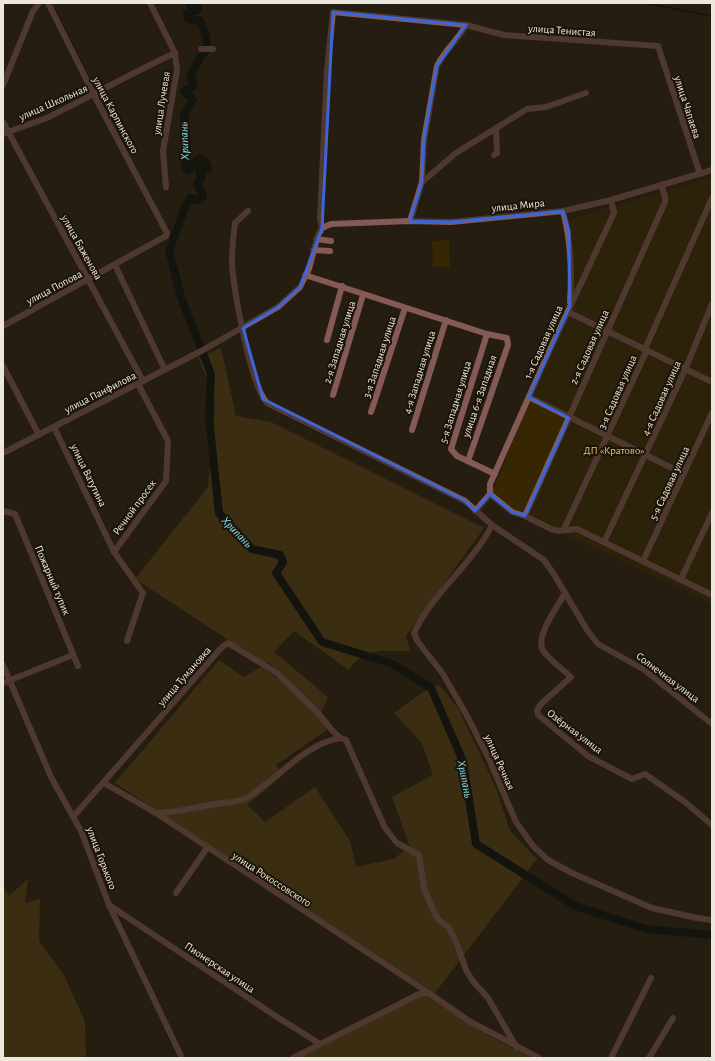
<svg xmlns="http://www.w3.org/2000/svg" width="715" height="1061" font-family="'Alegreya Sans',sans-serif">
<style>
.green{fill:#362601}
.forest{fill:#554015}
.lines{fill:none;stroke-linecap:round;stroke-linejoin:round}
.stream{stroke:#00090c;stroke-width:1.5}
.river{stroke:#00090c;stroke-width:8}
.minor{stroke:#845a57;stroke-width:6}
.marked{fill:none;stroke:#3c65d9;stroke-width:3;stroke-linejoin:round}
.labels{text-anchor:middle;stroke-width:4;stroke-linejoin:round;paint-order:stroke}
.street-label{font-size:11px;fill:#ede8df;stroke:#1b1407}
.park-label{font-size:11px;fill:#e4c17c;stroke:#1b1407}
.water-label{font-size:12px;font-style:italic;fill:#7ddef1;stroke:#1b1407}
</style>
<rect width="100%" height="100%" fill="#251e10"/>
<g class="green">
<polygon points="712,177 712,604 489,499 569,305 570,219"/>
<polygon points="449,240 450,267 433,267 432,241"/>
</g>
<g class="forest">
<path d="M221,348L236,416L271,422L484,528L406,636L410,651C386,651 363,647 349,670L294,631L274,652L328,697L321,713L270,664L247,655L227,639L135,579L208,487L215,406L208,380L198,358Z"/>
<path d="M219,660L244,677L261,667C288,684 310,705 327,730L276,765L283,775L247,805L265,822L315,787L350,841L356,867L393,859L410,847L392,797L433,775L422,743L394,713L429,688L439,685L458,708L496,788L510,831L537,859L435,993L115,783Z"/>
<polygon points="28,879 25,903 40,899 39,941 64,975 85,1022 86,1058 3,1058 3,886 9,896"/>
<polygon points="419,996 430,996 489,1036 532,1058 298,1058"/>
</g>
<g class="lines">
<polyline class="stream" points="644,3 712,16"/>
<path class="river" d="M190,3V5L198,7V10L187,13L188,19L200,21C204,29 210,43 205,52C203,54 200,56 199,59C195,66 195,70 190,76L194,86L184,91L193,100L184,115L187,146L185,167L188,170L199,158L206,163L208,169L202,171L199,169L202,177L197,184L203,196L199,200L190,198L185,207L169,251L182,300L211,374L209,418L219,513L252,549L280,555L283,562L276,573L322,642L393,664L431,688L463,761L476,844L575,906L646,929L712,935"/>
<g class="minor">
<polyline points="150,3 175,53 177,70 163,151 166,187"/>
<polyline points="201,49 213,49"/>
<polyline points="3,85 33,11 39,3"/>
<polyline points="3,122 143,381"/>
<path d="M3,134C18,128 34,123 49,117C91,96 132,73 175,53"/>
<polyline points="494,155 497,153 496,128"/>
<path d="M422,182L424,140L437,66C444,51 458,40 466,25"/>
<path d="M248,211L235,223C233,237 232,250 232,263C234,291 250,384 267,403L465,501L492,525L544,560L555,576L587,630L598,644L643,669L712,724"/>
<path d="M563,211C571,241 572,271 570,302"/>
<polyline points="410,221 422,182 456,153 527,109 546,107 586,93"/>
<polyline points="322,228 320,219 327,71 333,12 466,25 504,35 658,46 700,174"/>
<polyline points="316,239 331,241"/>
<polyline points="313,250 330,251"/>
<polyline points="115,265 165,370"/>
<polyline points="305,275 487,334 507,338 508,345 468,461"/>
<polyline points="568,312 712,382"/>
<polyline points="3,326 166,236 167,233 94,95 48,3"/>
<polyline points="487,334 451,449 457,456 495,474"/>
<polyline points="327,340 342,286"/>
<polyline points="645,349 712,198"/>
<polyline points="3,366 39,435"/>
<polyline points="333,395 363,295"/>
<polyline points="529,397 684,474"/>
<polyline points="371,412 405,308"/>
<polyline points="54,427 114,552 143,593 127,641"/>
<polyline points="412,430 446,320"/>
<polyline points="3,453 205,349 278,307 300,287 309,269 318,235 322,228 331,224 410,221 451,222 563,211 611,200 712,170"/>
<polyline points="490,494 490,484 548,354 614,213 611,200"/>
<polyline points="3,511 15,514 78,666"/>
<polyline points="475,511 490,494 512,512 525,516 551,529 559,531 577,529 712,595"/>
<polyline points="525,516 665,202 665,196 661,185"/>
<path d="M492,525C472,565 433,592 414,633L418,642L443,674L466,714L488,757L516,822L533,846L548,860L572,873L652,908L697,918L712,920"/>
<polyline points="564,529 647,350"/>
<polyline points="604,542 685,370 712,304"/>
<polyline points="114,552 166,481 168,441 138,384"/>
<polyline points="643,561 712,413"/>
<polyline points="681,579 712,513"/>
<path d="M565,593C558,606 533,639 544,652C551,661 562,669 571,677L541,704L537,710L538,715L588,756L632,779L645,774L685,802L712,825"/>
<polyline points="3,665 51,777 81,831 109,905 182,1058"/>
<polyline points="3,683 73,655"/>
<polyline points="104,783 156,813 429,993"/>
<path d="M156,813C177,813 196,807 216,804C225,802 238,803 246,798C278,780 302,745 340,738"/>
<polyline points="73,817 222,647 228,643 277,673 318,713 331,729 340,738 346,740 385,828 397,843 419,855 424,888 432,908 438,919 449,928 457,944 466,970 472,980 488,998 517,1048"/>
<polyline points="176,893 207,848"/>
<polyline points="109,905 274,1015 320,1044"/>
<polyline points="293,1058 419,994 429,993 469,1021 539,1058"/>
<polyline points="611,1058 651,978"/>
<polyline points="649,1058 673,1018"/>
</g>
</g>
<path d="M0 0H715V1061H0ZM333,12L466,25L437,66L424,140L422,182L410,221L451,222L563,211L569,231L570,306L529,397L569,418L525,516L512,512L490,494L475,511L465,501L263,399L243,328L278,307L300,287L322,228Z" fill="#251e10" fill-opacity=".55" fill-rule="evenodd"/>
<path class="marked" d="M333,12L466,25L437,66L424,140L422,182L410,221L451,222L563,211L569,231L570,306L529,397L569,418L525,516L512,512L490,494L475,511L465,501L263,399L243,328L278,307L300,287L322,228Z"/>
<g class="labels">
<g class="street-label">
<text transform="translate(562 30) rotate(4)" y="4">улица Тенистая</text>
<text transform="translate(53 102) rotate(-24)" y="4">улица Школьная</text>
<text transform="translate(161 103) rotate(-81)" y="4">улица Лучевая</text>
<text transform="translate(688 107) rotate(72)" y="4">улица Чапаева</text>
<text transform="translate(116 115) rotate(62)" y="4">улица Карпинского</text>
<text transform="translate(518 205) rotate(-6)" y="4">улица Мира</text>
<text transform="translate(82 247) rotate(61)" y="4">улица Баженова</text>
<text transform="translate(54 287) rotate(-28)" y="4">улица Попова</text>
<text transform="translate(339 342) rotate(-73)" y="4">2-я Западная улица</text>
<text transform="translate(543 342) rotate(-66)" y="4">1-я Садовая улица</text>
<text transform="translate(589 347) rotate(-66)" y="4">2-я Садовая улица</text>
<text transform="translate(379 357) rotate(-72)" y="4">3-я Западная улица</text>
<text transform="translate(419 372) rotate(-73)" y="4">4-я Западная улица</text>
<text transform="translate(100 392) rotate(-27)" y="4">улица Панфилова</text>
<text transform="translate(617 392) rotate(-66)" y="4">3-я Садовая улица</text>
<text transform="translate(479 396) rotate(-71)" y="4">улица 6-я Западная</text>
<text transform="translate(661 398) rotate(-66)" y="4">4-я Садовая улица</text>
<text transform="translate(455 402) rotate(-73)" y="4">5-я Западная улица</text>
<text transform="translate(89 475) rotate(64)" y="4">улица Ватутина</text>
<text transform="translate(669 483) rotate(-65)" y="4">5-я Садовая улица</text>
<text transform="translate(134 507) rotate(-54)" y="4">Речной просек</text>
<text transform="translate(53 580) rotate(67)" y="4">Пожарный тупик</text>
<text transform="translate(184 676) rotate(-49)" y="4">улица Тумановка</text>
<text transform="translate(668 677) rotate(37)" y="4">Солнечная улица</text>
<text transform="translate(575 731) rotate(37)" y="4">Озёрная улица</text>
<text transform="translate(500 762) rotate(66)" y="4">улица Речная</text>
<text transform="translate(102 858) rotate(69)" y="4">улица Горького</text>
<text transform="translate(272 879) rotate(33)" y="4">улица Рокоссовского</text>
<text transform="translate(220 967) rotate(34)" y="4">Пионерская улица</text>
</g>
<g class="park-label">
<text x="614" y="454">ДП «Кратово»</text>
</g>
<g class="water-label">
<text transform="translate(184 141) rotate(-92)" y="4">Хрипань</text>
<text transform="translate(237 532) rotate(46)" y="4">Хрипань</text>
<text transform="translate(465 779) rotate(79)" y="4">Хрипань</text>
</g>
</g>
<rect width="715" height="1061" fill="none" stroke="#ede8df" stroke-width="8"/>
</svg>
